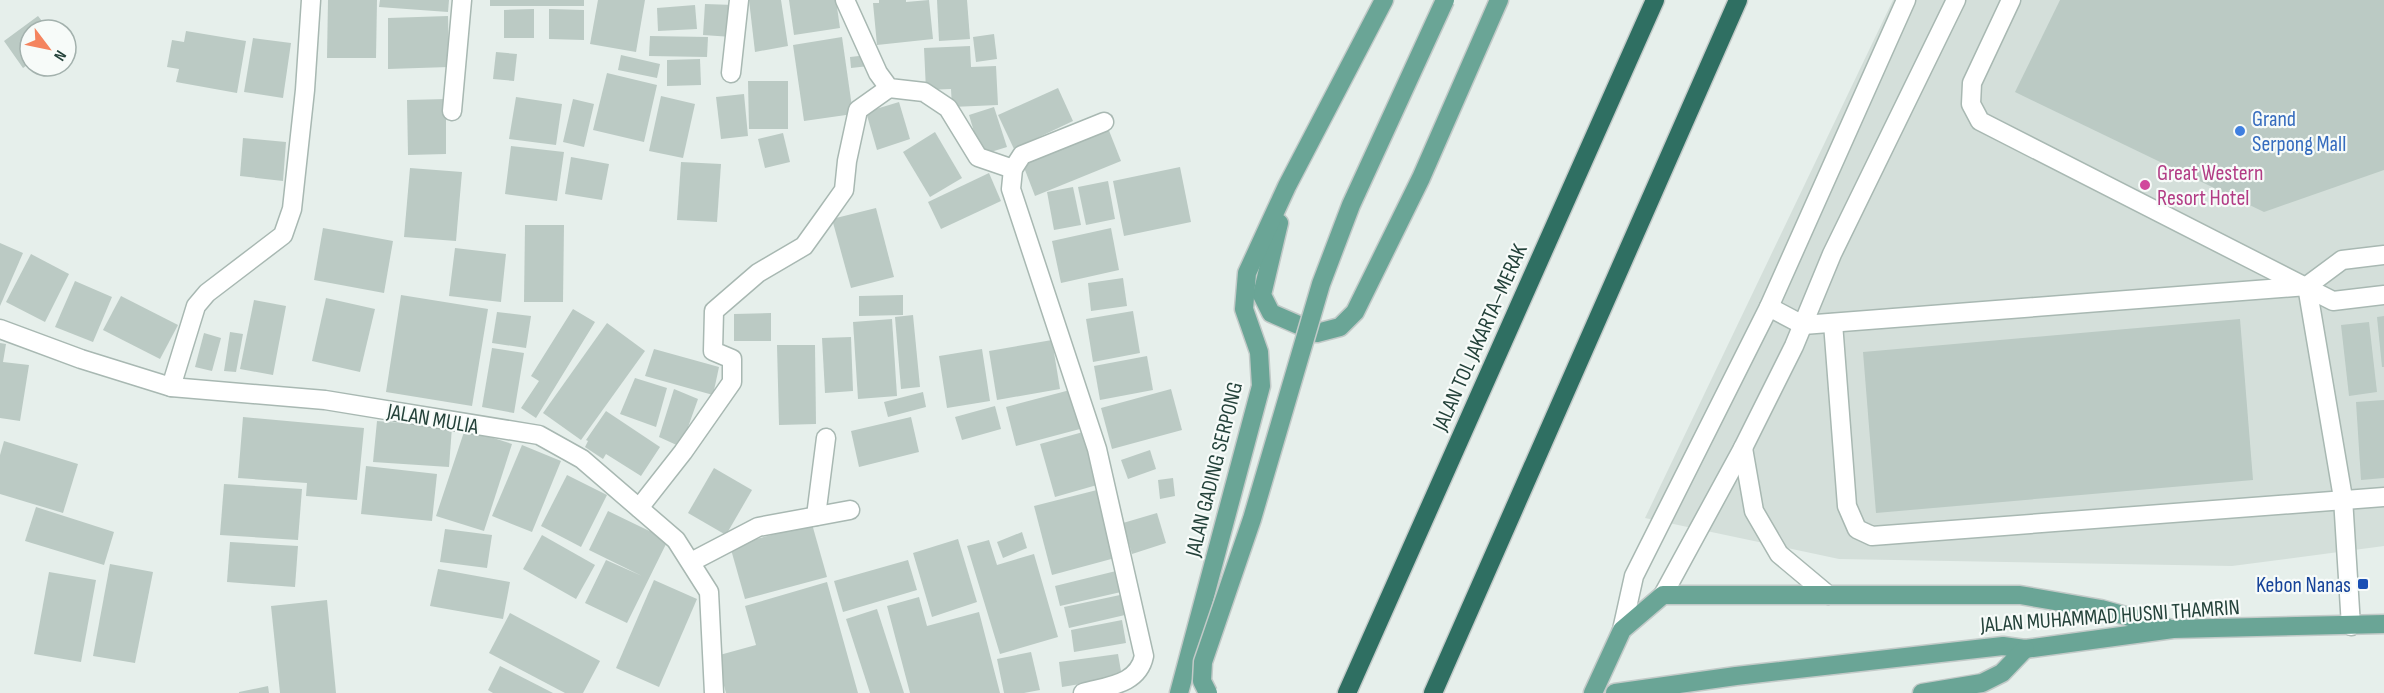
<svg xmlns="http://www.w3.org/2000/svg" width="2384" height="693" font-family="'Sofia Sans Condensed',sans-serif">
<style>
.built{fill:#d4dfda}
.building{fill:#bbcac4}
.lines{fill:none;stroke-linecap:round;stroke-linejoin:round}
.service-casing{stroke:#a8b8b2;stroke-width:21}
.minor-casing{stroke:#a8b8b2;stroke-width:21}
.primary-casing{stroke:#c2cac8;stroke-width:21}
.motorway-casing{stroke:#c2cac8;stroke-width:21}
.service{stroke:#fff;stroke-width:18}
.minor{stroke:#fff;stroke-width:18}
.primary{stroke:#6aa596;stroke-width:18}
.motorway{stroke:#2f6f62;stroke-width:18}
.primary-bridge-casing{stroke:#c2cac8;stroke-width:21;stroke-linecap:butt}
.primary-bridge{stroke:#6aa596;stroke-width:18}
.shop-dot{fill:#3f7fe0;stroke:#f7fbf9;stroke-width:2}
.hotel-dot{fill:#d1479c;stroke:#f7fbf9;stroke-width:2}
.transit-dot{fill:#1a4fb4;stroke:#f7fbf9;stroke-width:2}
.labels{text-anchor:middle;stroke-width:4.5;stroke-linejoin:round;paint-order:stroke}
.shop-label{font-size:22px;fill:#366cbe;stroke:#f7fbf9;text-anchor:start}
.hotel-label{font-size:22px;fill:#b23c85;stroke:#f7fbf9;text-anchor:start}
.street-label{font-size:22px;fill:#24423a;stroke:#f7fbf9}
.transit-label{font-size:22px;fill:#164399;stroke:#f7fbf9;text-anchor:end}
</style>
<rect width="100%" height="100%" fill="#e6efeb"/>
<polygon class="built" points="1893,0 2384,0 2384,546 2232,566 1839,559 1645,518"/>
<g class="building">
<polygon points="328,0 377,0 376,58 327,58"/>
<polygon points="380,0 449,0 448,12 379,7"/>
<rect x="490" y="0" width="94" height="6"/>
<polygon points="598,0 645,0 636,52 590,44"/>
<polygon points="749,0 781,0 788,46 755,52"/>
<polygon points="789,0 836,0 840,28 794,35"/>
<polygon points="879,0 906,0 906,2 929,0 933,39 877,45 873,3 879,3"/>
<polygon points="937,0 967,0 970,39 939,41"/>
<polygon points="2060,0 2384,0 2384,170 2264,212 2015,92"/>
<polygon points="705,4 734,5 732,37 703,35"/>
<polygon points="695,5 697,29 658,31 657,8"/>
<polygon points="534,9 534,38 504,38 504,10"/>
<polygon points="549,9 584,10 584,40 549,39"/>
<polygon points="38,16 49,30 30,30 30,63 23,68 4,41"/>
<polygon points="448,16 449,67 388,69 388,18"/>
<polygon points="186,31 246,41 237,93 176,82 179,69 167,67 172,40 184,42"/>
<polygon points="994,34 997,59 976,62 973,37"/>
<polygon points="650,36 708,37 707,57 649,56"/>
<polygon points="842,37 853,114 804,121 793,45"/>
<polygon points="253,38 291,43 283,98 244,92"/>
<polygon points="970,46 971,67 996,66 998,105 952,107 951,89 926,90 924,48"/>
<polygon points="496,52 517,54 514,81 493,79"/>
<polygon points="621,55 660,64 657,78 618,70"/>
<polygon points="868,55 869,66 851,68 850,57"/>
<polygon points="700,59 701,85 667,86 667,60"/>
<polygon points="607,73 657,85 644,142 593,130"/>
<polygon points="748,81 788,81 788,129 749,129"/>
<polygon points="1058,88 1073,121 1014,149 998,115"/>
<polygon points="744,94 748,136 721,139 716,97"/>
<polygon points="661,96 695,104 683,158 649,151"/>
<polygon points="516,97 562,104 556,145 509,139"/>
<polygon points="446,99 446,154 408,155 407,100"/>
<polygon points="573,99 594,104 584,147 563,142"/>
<polygon points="899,102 910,139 877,150 866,112"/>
<polygon points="994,107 1007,147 981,155 969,115"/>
<polygon points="1106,123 1121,161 1035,196 1020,157"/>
<polygon points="935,132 962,178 930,197 903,152"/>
<polygon points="783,133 790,162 765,168 758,139"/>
<polygon points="243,138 286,142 283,181 240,176"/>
<polygon points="511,146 564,152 557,201 505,194"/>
<polygon points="571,157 609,164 602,200 565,194"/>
<polygon points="681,162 721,164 717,222 677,220"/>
<polygon points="1180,167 1191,222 1124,236 1113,181"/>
<polygon points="410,168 462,172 456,241 404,237"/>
<polygon points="989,173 1001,201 941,229 928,202"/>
<polygon points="1108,181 1115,219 1086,225 1078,187"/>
<polygon points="1073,187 1081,225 1054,230 1047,192"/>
<polygon points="876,208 894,277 851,288 832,219"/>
<polygon points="525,225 564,225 563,302 524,302"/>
<polygon points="323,228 393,241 384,293 314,280"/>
<polygon points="1111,228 1119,270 1061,283 1052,241"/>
<polygon points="0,243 23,253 0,306"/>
<polygon points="455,248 506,254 501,302 449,296"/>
<polygon points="31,254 69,274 45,322 6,302"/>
<polygon points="1123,278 1127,306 1091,311 1088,283"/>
<polygon points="75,281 112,297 93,342 55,327"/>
<polygon points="401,295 488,309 472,406 386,392"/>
<polygon points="903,295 903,315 859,316 859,296"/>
<polygon points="121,296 178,325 160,359 103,330"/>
<polygon points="326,298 375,309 360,372 312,361"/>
<polygon points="254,300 286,306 273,375 240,369"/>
<polygon points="573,309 595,322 536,418 521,408 539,381 531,376"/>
<polygon points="1133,311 1140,353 1093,362 1086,319"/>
<polygon points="497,312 531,316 526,348 492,343"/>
<polygon points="771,313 771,341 734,341 734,314"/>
<polygon points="913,315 920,387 901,389 895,317"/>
<polygon points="2384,316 2384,367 2382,367 2377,317"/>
<polygon points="892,319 897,396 858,399 853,322"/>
<polygon points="2240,319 2253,480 1876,513 1863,352"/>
<polygon points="2369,322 2377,392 2349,396 2341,325"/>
<polygon points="607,323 645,351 581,440 543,413"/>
<polygon points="230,332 243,334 236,372 224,371"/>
<polygon points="204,333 221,338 212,371 195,367"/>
<polygon points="851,337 853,391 825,393 822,338"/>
<polygon points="1052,340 1060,389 997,400 989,351"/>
<polygon points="0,343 6,344 3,362 29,365 20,421 0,418"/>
<polygon points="777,345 815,345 816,424 779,425"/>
<polygon points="492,348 524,353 514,413 482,407"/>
<polygon points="654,349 719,367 713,395 645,376"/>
<polygon points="982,349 990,401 947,408 939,356"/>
<polygon points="1147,356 1153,390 1100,400 1094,366"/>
<polygon points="635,378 667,388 656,427 620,414"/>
<polygon points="674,389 698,399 681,447 659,437"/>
<polygon points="1171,389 1182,430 1112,449 1101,408"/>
<polygon points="1070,390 1080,429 1016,446 1006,407"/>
<polygon points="923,392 926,407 888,417 884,402"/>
<polygon points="2384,400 2384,478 2361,480 2356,402"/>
<polygon points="995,406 1001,429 962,440 955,417"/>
<polygon points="606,411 660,447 641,476 606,454 603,459 585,447 588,441 586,440"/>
<polygon points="243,417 364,428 357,500 306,496 307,483 238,478"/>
<polygon points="911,417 919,452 859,467 851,431"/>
<polygon points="377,421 452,427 449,467 373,462"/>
<polygon points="465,429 512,444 484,531 436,516"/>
<polygon points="1083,432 1097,485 1055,497 1040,444"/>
<polygon points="4,441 78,464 63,513 0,494 0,455"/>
<polygon points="522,445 561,461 532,532 492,516"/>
<polygon points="1150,450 1156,469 1128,479 1121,460"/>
<polygon points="366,466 437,474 432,521 361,514"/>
<polygon points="714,468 752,490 726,535 688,513"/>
<polygon points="567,475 607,495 581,547 541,526"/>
<polygon points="1173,478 1175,496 1160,499 1158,480"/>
<polygon points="224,484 302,489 298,540 220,535"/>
<polygon points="1097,490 1115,558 1052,575 1034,506"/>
<polygon points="36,507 114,532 104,565 25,541"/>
<polygon points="608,511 668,540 627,623 585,603 606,560 642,576 589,550"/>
<polygon points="1157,513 1166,543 1132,554 1123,523"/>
<polygon points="812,524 827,577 745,599 730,546"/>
<polygon points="445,529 492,535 487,568 440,562"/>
<polygon points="1022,532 1027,548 1003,558 997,542"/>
<polygon points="542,535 595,565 576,599 523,569"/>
<polygon points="958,539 977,602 932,617 913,553"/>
<polygon points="989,540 997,565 1034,554 1058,637 1000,654 967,546"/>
<polygon points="230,542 298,546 295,587 227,582"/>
<polygon points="908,560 917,590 843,612 834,581"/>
<polygon points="110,564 153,572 135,663 93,656"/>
<polygon points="438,569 510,582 503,619 430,606"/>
<polygon points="1116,571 1121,592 1060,606 1055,586"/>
<polygon points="49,572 96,580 81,662 34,654"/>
<polygon points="654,580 697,599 659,687 616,668"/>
<polygon points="827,582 858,693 726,693 716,656 756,645 745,606"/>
<polygon points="1120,595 1125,615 1069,628 1064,607"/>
<polygon points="919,597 927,626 979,612 1000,693 910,693 887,606"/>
<polygon points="327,600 336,693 280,693 271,606"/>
<polygon points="877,609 904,693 870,693 846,619"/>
<polygon points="510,613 600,661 583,693 565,693 489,653"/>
<polygon points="1122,620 1126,643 1074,652 1071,630"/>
<polygon points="1031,652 1040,690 1024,693 1004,693 997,659"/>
<polygon points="1118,654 1122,677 1062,687 1059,662"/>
<polygon points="500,666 553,693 493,693 488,690"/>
<polygon points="268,686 269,693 239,693 239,692"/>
</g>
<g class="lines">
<defs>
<g id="service">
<polyline points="2011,0 1972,83 1971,104 1980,121 2333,301 2384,295"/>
<polyline points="2307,286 2343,498 2351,626"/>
<polyline points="1769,307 1803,325 2307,286 2342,260 2384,255"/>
<polyline points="1833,323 1847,506 1857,529 1872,536 2384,497"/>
<polyline points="1743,448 1754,511 1779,554 1828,595"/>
<polyline points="1663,595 1743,448 1794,346 1832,254 1956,0"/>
<polyline points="1622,630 1634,576 1769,307 1906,0"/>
</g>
<g id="minor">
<polyline points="845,0 878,73 889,88 924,92 948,108 978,157 1013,169"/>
<polyline points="731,73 739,0"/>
<polyline points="452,111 462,0"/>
<polyline points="0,329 81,359 171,387 325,400 539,435 582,459 676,540 709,592 714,693"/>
<polyline points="171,387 196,306 207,293 283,235 292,209 305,90 311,0"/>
<polyline points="639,508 683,452 732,382 732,359 713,351 714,311 758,273 804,246 827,214 844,190 847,161 858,110 889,88"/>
<polyline points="816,516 826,438"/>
<polyline points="691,562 758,527 850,510"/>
<path d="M1083,693C1107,686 1138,685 1144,656L1097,449L1011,189L1013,169L1022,155L1104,122"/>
</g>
<g id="primary">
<polyline points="1279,223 1262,295 1271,313 1317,333 1340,327 1355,312 1421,178 1499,0"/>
<polyline points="1179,693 1261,386 1259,352 1244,309 1247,273 1287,186 1384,0"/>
<polyline points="1593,693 1622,630 1663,595 2020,595 2101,609 2166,627"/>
<polyline points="1615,693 1736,676 2003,646 2025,649 2173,629 2384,624"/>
<polyline points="1922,693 1982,683 2002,673 2025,649"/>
</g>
<g id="motorway">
<polyline points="1347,693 1655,0"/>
<polyline points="1433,693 1738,0"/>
</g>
</defs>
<use href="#service" class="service-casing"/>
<use href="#minor" class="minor-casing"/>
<use href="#primary" class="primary-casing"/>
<use href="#motorway" class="motorway-casing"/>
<use href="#service" class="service"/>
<use href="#minor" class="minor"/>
<use href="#primary" class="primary"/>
<use href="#motorway" class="motorway"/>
<defs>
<polyline id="primary-bridge" points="1208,693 1202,681 1203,662 1252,519 1321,284 1351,205 1445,0"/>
</defs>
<use href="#primary-bridge" class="primary-bridge-casing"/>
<use href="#primary-bridge" class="primary-bridge"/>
</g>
<circle class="shop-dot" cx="2240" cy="131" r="6"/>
<circle class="hotel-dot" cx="2145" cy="185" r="6"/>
<rect class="transit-dot" x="2357" y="578" width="12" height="12" rx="3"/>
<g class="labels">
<g class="shop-label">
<text x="2252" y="126">Grand<tspan x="2252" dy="25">Serpong Mall</tspan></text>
</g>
<g class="hotel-label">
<text x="2157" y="180">Great Western<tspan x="2157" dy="25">Resort Hotel</tspan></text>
</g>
<g class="street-label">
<text transform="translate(1479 337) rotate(-66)" y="8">JALAN TOL JAKARTA–MERAK</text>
<text transform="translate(433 418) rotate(10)" y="8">JALAN MULIA</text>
<text transform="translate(1213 469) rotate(-76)" y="8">JALAN GADING SERPONG</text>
<text transform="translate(2110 615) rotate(-4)" y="8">JALAN MUHAMMAD HUSNI THAMRIN</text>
</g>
<g class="transit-label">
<text x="2351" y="592">Kebon Nanas</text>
</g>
</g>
<g transform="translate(48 48) rotate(122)"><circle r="28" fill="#f7fbf9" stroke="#a3b1ad" stroke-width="1.5"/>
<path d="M0-4.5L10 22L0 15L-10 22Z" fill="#f4845f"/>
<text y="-9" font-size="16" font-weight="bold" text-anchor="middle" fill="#24423a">N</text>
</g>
</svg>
